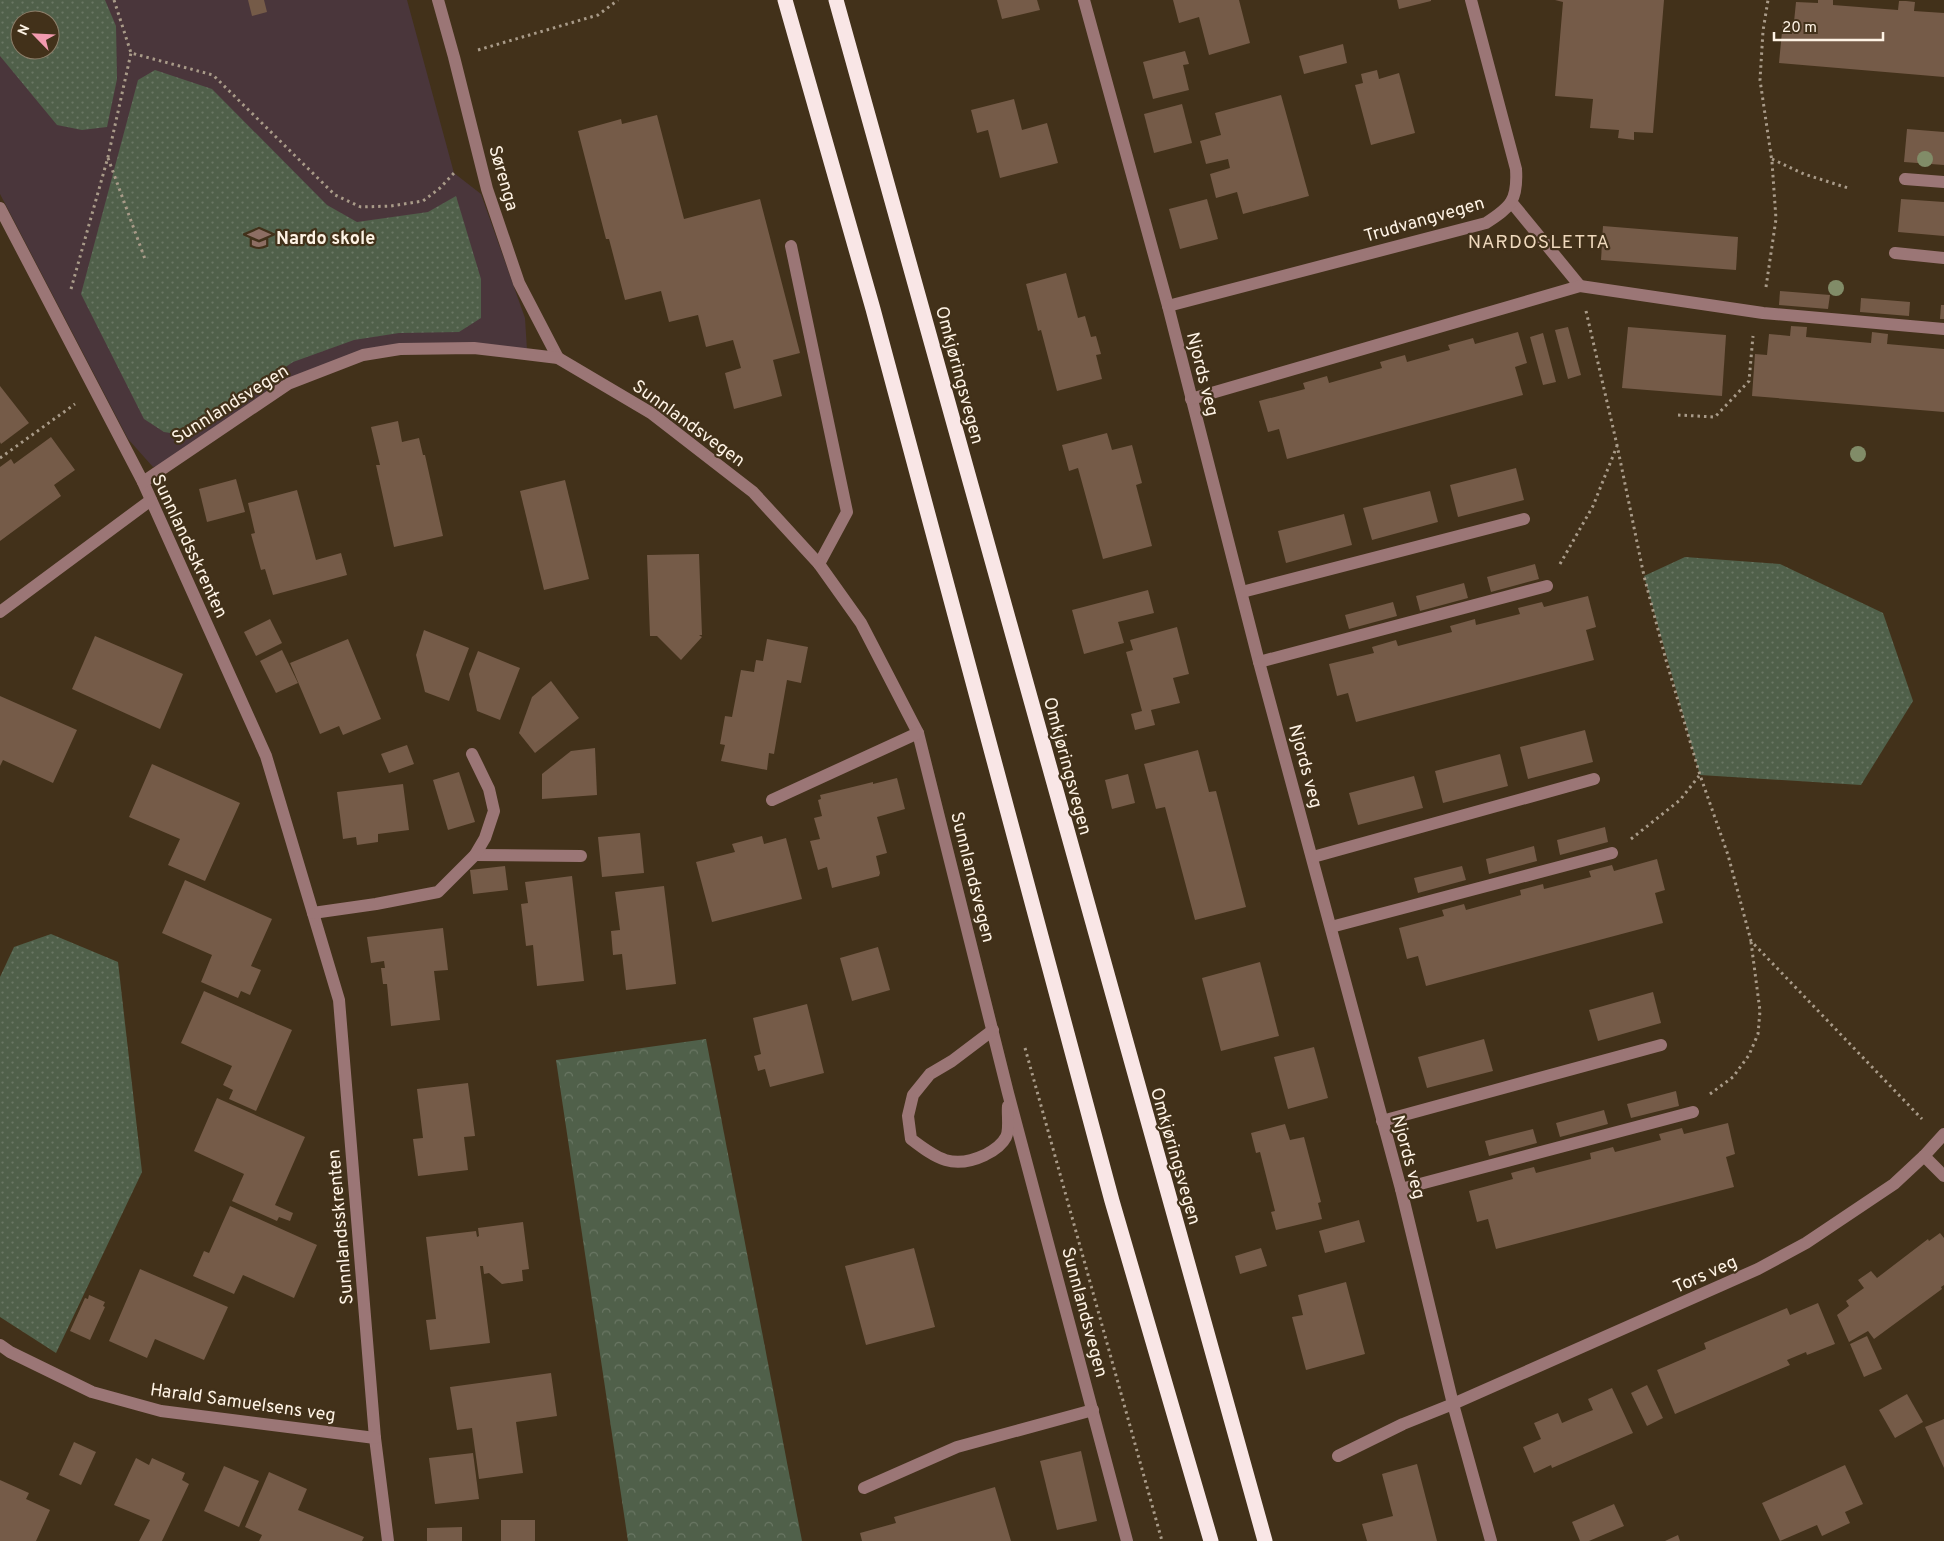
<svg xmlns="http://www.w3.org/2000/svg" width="1944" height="1541" font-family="Overpass,sans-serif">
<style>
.education{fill:#4a363b;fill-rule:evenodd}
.forest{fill:url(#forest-crowns)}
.park{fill:url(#park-dots);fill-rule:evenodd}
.building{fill:#755b48}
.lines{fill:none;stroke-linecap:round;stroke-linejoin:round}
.path{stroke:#a99b89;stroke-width:3;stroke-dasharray:2.5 4;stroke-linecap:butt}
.minor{stroke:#9b7676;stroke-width:12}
.highway{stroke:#f9e6e6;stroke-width:15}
.tree{fill:#818c68}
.labels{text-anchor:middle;stroke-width:4.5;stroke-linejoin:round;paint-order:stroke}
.street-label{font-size:18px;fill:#fef3e5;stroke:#42311a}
.poi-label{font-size:18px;font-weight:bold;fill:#fef3e5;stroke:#42311a;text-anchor:start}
.neighbourhood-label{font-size:19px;letter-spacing:1px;fill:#efd9bd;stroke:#42311a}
</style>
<defs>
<pattern id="forest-crowns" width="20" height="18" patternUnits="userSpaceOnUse" patternTransform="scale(1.25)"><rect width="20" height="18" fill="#50604a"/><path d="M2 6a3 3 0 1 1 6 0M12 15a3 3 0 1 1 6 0" fill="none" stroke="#6a7764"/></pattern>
<pattern id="park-dots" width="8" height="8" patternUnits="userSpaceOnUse" patternTransform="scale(1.25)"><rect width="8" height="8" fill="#50604a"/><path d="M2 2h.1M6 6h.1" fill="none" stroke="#6a7764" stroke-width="1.8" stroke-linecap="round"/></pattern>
</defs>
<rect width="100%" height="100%" fill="#42311a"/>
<path class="education" d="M0,0H407L454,173L481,194L525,318L527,350L399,347L287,381L170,463L153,467L128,439L0,194ZM20,20H50V50H20Z"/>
<polygon class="forest" points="706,1039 802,1541 628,1541 556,1060"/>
<g class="park">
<path d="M0,0H105L116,26L117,79L107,127L82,130L57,125L0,56ZM20,20H50V50H20Z"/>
<polygon points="155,70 212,89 327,205 357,222 428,212 456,196 481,279 481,318 459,332 399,333 354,340 293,362 183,435 164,432 144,419 81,294 138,80"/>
<polygon points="1685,557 1780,564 1883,613 1913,701 1861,785 1700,775 1644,576"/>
<polygon points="51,934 118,962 142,1172 56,1353 0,1317 0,977 14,947"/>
</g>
<g class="building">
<polygon points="248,0 264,0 267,12 252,16"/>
<polygon points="997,0 1037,0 1040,10 1002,19"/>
<polygon points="1173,0 1239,0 1250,43 1209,55 1199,17 1179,23"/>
<polygon points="1397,0 1431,0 1431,1 1399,9"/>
<polygon points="1555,0 1664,0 1653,133 1634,132 1634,140 1618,138 1619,130 1590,128 1593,99 1555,96 1563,2"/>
<polygon points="1818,0 1833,0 1833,5 1898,10 1899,1 1906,1 1915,2 1914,11 1944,13 1944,77 1779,63 1783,21 1794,22 1796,2 1818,3"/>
<polygon points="1343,44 1347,63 1304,74 1299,56"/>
<polygon points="1185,51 1189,64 1183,65 1189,90 1153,99 1143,62"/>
<polygon points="1377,70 1379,79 1399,73 1415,133 1371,145 1355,85 1363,83 1361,74"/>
<polygon points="1281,95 1309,196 1243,214 1237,192 1216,198 1210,174 1230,168 1228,159 1206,164 1200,141 1221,135 1215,113"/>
<polygon points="1014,99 1022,130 1047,123 1058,163 1000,178 988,130 977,133 971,110"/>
<polygon points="1182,104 1192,143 1154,153 1144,114"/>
<polygon points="657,115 684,219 760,199 800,353 773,360 782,396 734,409 725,373 741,368 733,340 706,347 698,315 669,322 661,291 625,300 609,239 606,239 578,131 621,119 622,124"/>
<polygon points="1907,129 1944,132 1944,165 1904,162"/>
<polygon points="1207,199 1218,239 1180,249 1169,209"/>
<polygon points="1901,199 1944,202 1944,236 1898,232"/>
<polygon points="1603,226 1738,237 1736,270 1601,260"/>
<polygon points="1066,273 1078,318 1085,316 1091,337 1096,336 1101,354 1096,355 1102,379 1057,391 1041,330 1038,331 1026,284"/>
<polygon points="1780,291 1830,295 1828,309 1779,305"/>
<polygon points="1861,298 1910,302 1909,316 1860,312"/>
<polygon points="1941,305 1944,305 1944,319 1940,319"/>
<polygon points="1791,326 1807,327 1806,337 1871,343 1872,332 1888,334 1887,344 1944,349 1944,412 1752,396 1755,354 1767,355 1769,334 1790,336"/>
<polygon points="1568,327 1581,375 1568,379 1555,330"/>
<polygon points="1628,327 1726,335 1722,396 1622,388"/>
<polygon points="1518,332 1527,363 1515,367 1523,395 1287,459 1279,429 1268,432 1259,401 1305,389 1303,383 1327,376 1329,383 1382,368 1380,362 1405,355 1407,362 1450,350 1448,345 1473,338 1475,344"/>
<polygon points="1543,333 1556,382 1543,385 1530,337"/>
<polygon points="0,386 29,423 1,444 0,442"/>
<polygon points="398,421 402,442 419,438 423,455 425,455 443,536 394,547 376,465 380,465 371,427"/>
<polygon points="1107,433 1112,450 1132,445 1142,483 1136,485 1152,546 1103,559 1078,468 1069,471 1062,445"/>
<polygon points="51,437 75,470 54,485 61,496 0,541 0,467 11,459 14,464"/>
<polygon points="1516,468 1524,500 1458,517 1450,485"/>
<polygon points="236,479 245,512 207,522 199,489"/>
<polygon points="565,480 589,579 544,590 520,491"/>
<polygon points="297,490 316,560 341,553 347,575 273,595 265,569 261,570 251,534 255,533 248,503"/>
<polygon points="1430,491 1438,522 1372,540 1363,508"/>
<polygon points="1344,514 1352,545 1286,563 1278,531"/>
<polygon points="699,554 702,635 699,635 702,637 681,660 657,636 650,636 647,555"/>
<polygon points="1535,564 1539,579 1491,592 1487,577"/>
<polygon points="1464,583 1468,598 1420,611 1416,596"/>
<polygon points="1148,590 1154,613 1118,622 1124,643 1084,654 1072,610"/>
<polygon points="1588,596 1596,627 1586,630 1594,660 1356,722 1348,693 1337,696 1329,664 1374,653 1372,647 1396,640 1398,646 1452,632 1450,626 1475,619 1476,625 1520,614 1518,608 1542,602 1544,607"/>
<polygon points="1393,602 1397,616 1349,629 1345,615"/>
<polygon points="270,619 282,643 256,656 244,632"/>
<polygon points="1177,627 1189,674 1173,678 1180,703 1151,710 1155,725 1135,730 1131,714 1142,711 1126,652 1133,650 1130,640"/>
<polygon points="424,630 469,648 449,701 425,692 416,655"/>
<polygon points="95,636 183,674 160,729 72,689"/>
<polygon points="348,639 381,719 343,735 339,726 320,734 290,663"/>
<polygon points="767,639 808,647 801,683 787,680 774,754 769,753 767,770 721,761 725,745 720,744 725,716 732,717 741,670 754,672 756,660 763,661"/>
<polygon points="282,650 298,683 276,693 260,661"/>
<polygon points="478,651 520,668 500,720 477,711 469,674"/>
<polygon points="551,681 579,718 535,753 519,733 532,697"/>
<polygon points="0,696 77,730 53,783 3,760 0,766"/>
<polygon points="1585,730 1593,762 1528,779 1520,747"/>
<polygon points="407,745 414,764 389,773 381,754"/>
<polygon points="595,748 597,795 542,799 542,774 571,751"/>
<polygon points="1198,750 1209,792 1216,791 1246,907 1195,920 1165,807 1156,809 1144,764"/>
<polygon points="1500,754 1508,786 1443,803 1435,771"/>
<polygon points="152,764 240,803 205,881 168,865 180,839 129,817"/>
<polygon points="459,772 475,822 448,830 433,780"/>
<polygon points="1128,774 1135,803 1112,809 1105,780"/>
<polygon points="1414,776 1423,808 1358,825 1349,793"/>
<polygon points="897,778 905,809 877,817 887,853 876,856 880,873 879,876 832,888 827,867 818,870 810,841 820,839 814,818 822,816 818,800 821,799 820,795 873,782 873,784"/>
<polygon points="403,784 409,830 378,834 378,842 357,845 356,837 343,839 337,792"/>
<polygon points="1605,827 1608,842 1560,855 1557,840"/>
<polygon points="640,833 644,873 602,877 598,837"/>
<polygon points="762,836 764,844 786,838 802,899 712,922 696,862 735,852 732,844"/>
<polygon points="1534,846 1537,861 1489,874 1486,859"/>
<polygon points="1657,859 1665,890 1655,893 1663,923 1426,986 1418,956 1407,959 1399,928 1444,916 1442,910 1464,904 1466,910 1521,895 1520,890 1543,884 1544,889 1591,877 1589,871 1612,865 1614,871"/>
<polygon points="505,866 508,890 473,894 470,870"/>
<polygon points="1462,866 1466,880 1418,893 1414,878"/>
<polygon points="572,876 584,981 537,986 533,945 526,946 521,904 528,903 525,882"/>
<polygon points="185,880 272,919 251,966 261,970 250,995 241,991 238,998 201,982 212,955 162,933"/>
<polygon points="664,886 676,984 626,990 622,954 613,955 611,931 620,930 615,892"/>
<polygon points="443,928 448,970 434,971 440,1020 391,1026 387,984 383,984 381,968 385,968 384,961 371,963 367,937"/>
<polygon points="878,947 890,990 852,1001 840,958"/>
<polygon points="1260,962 1279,1036 1221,1051 1202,978"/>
<polygon points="204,991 292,1030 256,1111 229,1099 233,1090 223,1085 232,1066 181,1043"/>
<polygon points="1653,992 1661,1023 1598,1041 1589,1010"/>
<polygon points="807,1004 824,1073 770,1087 765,1069 758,1071 754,1056 761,1054 753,1018"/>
<polygon points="1484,1039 1493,1071 1427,1088 1418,1057"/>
<polygon points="1314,1047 1328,1098 1288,1109 1274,1057"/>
<polygon points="468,1083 475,1136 464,1137 468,1170 418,1176 413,1139 423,1138 417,1089"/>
<polygon points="1676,1091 1679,1106 1631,1118 1627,1104"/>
<polygon points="217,1098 305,1137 275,1205 293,1213 290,1221 279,1217 277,1221 232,1201 244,1174 194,1151"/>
<polygon points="1604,1110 1608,1124 1560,1137 1556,1123"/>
<polygon points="1728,1123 1735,1154 1726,1157 1734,1187 1496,1249 1488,1219 1477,1222 1469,1191 1513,1179 1511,1173 1534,1167 1536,1173 1591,1159 1590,1153 1613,1147 1615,1152 1661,1140 1659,1134 1682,1128 1684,1134"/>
<polygon points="1285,1124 1290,1140 1304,1137 1321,1202 1318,1203 1322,1219 1276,1230 1271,1212 1275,1211 1260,1152 1256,1153 1251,1133"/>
<polygon points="1533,1129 1537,1143 1489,1156 1485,1141"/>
<polygon points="230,1206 317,1245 294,1298 243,1275 234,1294 193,1276 204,1251 209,1253"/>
<polygon points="1359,1220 1365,1242 1325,1253 1319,1231"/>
<polygon points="523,1222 529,1269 522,1270 523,1281 502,1284 489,1273 484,1274 483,1266 480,1266 490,1343 430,1350 426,1320 436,1319 426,1237 476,1231 477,1237 479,1236 478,1228"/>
<polygon points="1940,1233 1944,1238 1944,1285 1941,1287 1942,1289 1874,1339 1868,1331 1849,1342 1837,1315 1849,1306 1846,1301 1864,1288 1858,1280 1871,1271 1877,1278 1928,1239 1929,1241"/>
<polygon points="914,1248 935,1327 866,1345 845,1266"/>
<polygon points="1261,1248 1267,1266 1240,1274 1235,1256"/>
<polygon points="140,1269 228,1307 204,1360 155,1339 147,1358 109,1341"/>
<polygon points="1346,1282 1365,1354 1306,1370 1292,1317 1303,1315 1298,1295"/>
<polygon points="89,1295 105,1302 103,1306 105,1307 90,1340 70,1331 85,1298 88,1299"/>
<polygon points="1818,1303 1835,1344 1807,1355 1806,1352 1787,1360 1790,1365 1675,1414 1657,1370 1706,1349 1704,1343 1787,1308 1790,1315"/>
<polygon points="1867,1336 1882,1369 1864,1377 1850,1344"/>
<polygon points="551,1373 557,1416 516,1422 523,1473 479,1479 472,1428 457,1430 450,1387"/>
<polygon points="1647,1385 1663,1418 1647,1426 1631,1393"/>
<polygon points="1612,1388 1633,1433 1552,1468 1551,1465 1534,1473 1523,1447 1541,1439 1534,1423 1558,1413 1562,1423 1578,1416 1593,1410 1588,1399"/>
<polygon points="1907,1394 1923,1422 1895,1438 1879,1410"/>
<polygon points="1944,1419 1944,1468 1925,1427"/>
<polygon points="74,1442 96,1452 81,1485 59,1475"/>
<polygon points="1081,1451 1097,1521 1057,1530 1040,1461"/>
<polygon points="473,1453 479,1499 435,1504 429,1458"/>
<polygon points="136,1458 149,1465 152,1458 185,1473 182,1480 189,1484 162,1541 139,1541 150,1520 114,1505"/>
<polygon points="1417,1464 1437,1541 1367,1541 1362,1524 1393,1516 1382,1474"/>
<polygon points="1845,1465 1863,1504 1845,1512 1850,1523 1822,1536 1817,1525 1780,1541 1762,1503"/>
<polygon points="224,1466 259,1481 239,1527 204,1511"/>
<polygon points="269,1472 307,1489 298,1510 364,1537 362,1541 259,1541 262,1535 245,1527"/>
<polygon points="0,1480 29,1493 26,1499 50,1510 36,1541 0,1541"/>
<polygon points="995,1487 1011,1541 862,1541 860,1533 896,1523 894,1517"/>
<polygon points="1614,1504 1624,1526 1589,1541 1580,1541 1572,1522"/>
<rect x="501" y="1520" width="34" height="21"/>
<polygon points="462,1527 462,1541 427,1541 427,1528"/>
<polygon points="1678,1535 1680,1541 1665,1541"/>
</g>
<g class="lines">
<g class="path">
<polyline points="114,0 131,53 213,75 335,195 361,207 391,206 423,201 440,188 454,173"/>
<polyline points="478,50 598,15 618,0"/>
<polyline points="108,158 145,259"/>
<polyline points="1772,159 1804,174 1848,188"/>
<polyline points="1766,287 1776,219 1772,162 1760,80 1763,31 1768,0"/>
<polyline points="71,289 108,157 131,53"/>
<polyline points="1586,311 1617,445 1644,576 1666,660 1700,775 1728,855 1751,941 1922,1119"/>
<polyline points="1678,415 1715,417 1749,381 1753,336"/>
<polyline points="0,458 75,404"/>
<polyline points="1560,564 1593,506 1617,446"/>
<polyline points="1631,839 1680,800 1699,776"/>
<polyline points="1025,1048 1162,1541"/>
<polyline points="1710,1094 1733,1077 1749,1055 1758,1034 1760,1011 1751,942"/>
</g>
<g class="minor">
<polyline points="438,0 454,57 487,189 519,283 558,358"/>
<polyline points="1084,0 1168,306 1259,662 1401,1189 1453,1404 1491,1541"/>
<polyline points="1905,179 1944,182"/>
<polyline points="1512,203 1580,286"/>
<polyline points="0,208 143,482 266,756 339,1000 375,1438 388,1541"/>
<polyline points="791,246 847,512 819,564"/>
<polyline points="1895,253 1944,258"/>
<path d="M1168,306L1486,223C1511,207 1518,200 1516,169L1471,0"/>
<polyline points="1191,399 1580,286 1763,313 1944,329"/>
<polyline points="143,482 288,384 363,355 400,349 474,348 558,358 651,413 753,492 819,564 861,623 918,733 1008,1093 1127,1541"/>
<polyline points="1242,592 1524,519"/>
<polyline points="0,612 151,500"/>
<polyline points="1259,662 1547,586"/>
<polyline points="772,800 918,733"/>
<polyline points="475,855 581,856"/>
<polyline points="1313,857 1594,779"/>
<polyline points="313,913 376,904 438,892 475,855 485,838 494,811 489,789 472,754"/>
<polyline points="1331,927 1612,853"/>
<path d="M993,1030L952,1061L930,1074L913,1095L908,1116L911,1139C937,1159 953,1170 985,1155C993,1151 1002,1145 1006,1137C1010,1130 1007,1114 1008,1106"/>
<polyline points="1382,1121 1661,1045"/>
<polyline points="1924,1156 1944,1176"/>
<polyline points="1401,1189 1693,1112"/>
<polyline points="0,1345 10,1352 92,1392 161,1411 375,1438"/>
<polyline points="1338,1456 1403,1424 1453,1404 1758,1269 1806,1243 1894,1184 1924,1156 1944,1134"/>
<polyline points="864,1488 957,1447 1093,1410"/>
</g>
<g class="highway">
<polyline points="785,0 873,309 1112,1201 1211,1541"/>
<polyline points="836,0 1265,1541"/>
</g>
</g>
<g class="tree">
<circle cx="1925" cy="159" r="8"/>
<circle cx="1836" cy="288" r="8"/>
<circle cx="1858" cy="454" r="8"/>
</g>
<defs>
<symbol id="school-bare" viewBox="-9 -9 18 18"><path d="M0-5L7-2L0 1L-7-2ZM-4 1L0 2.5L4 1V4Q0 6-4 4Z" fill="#8d6e63" stroke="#42311a" stroke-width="2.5" paint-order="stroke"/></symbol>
</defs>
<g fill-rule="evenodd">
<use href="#school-bare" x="243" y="222" width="32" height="32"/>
</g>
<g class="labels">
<g class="street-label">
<text transform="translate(504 178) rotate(74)" y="6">Sørenga</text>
<text transform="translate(1424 219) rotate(-16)" y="6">Trudvangvegen</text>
<text transform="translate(1203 374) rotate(76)" y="6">Njords veg</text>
<text transform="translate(960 375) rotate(75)" y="6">Omkjøringsvegen</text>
<text transform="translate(230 404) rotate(-32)" y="6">Sunnlandsvegen</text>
<text transform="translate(689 423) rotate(36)" y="6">Sunnlandsvegen</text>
<text transform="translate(190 546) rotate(65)" y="6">Sunnlandsskrenten</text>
<text transform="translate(1068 766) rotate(75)" y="6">Omkjøringsvegen</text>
<text transform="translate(1306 766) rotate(75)" y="6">Njords veg</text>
<text transform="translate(973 877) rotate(76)" y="6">Sunnlandsvegen</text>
<text transform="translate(1176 1156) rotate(74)" y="6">Omkjøringsvegen</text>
<text transform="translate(1409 1157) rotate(75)" y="6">Njords veg</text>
<text transform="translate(340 1227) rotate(-95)" y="6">Sunnlandsskrenten</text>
<text transform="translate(1705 1274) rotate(-24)" y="6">Tors veg</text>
<text transform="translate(1085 1312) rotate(75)" y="6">Sunnlandsvegen</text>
<text transform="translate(243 1402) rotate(8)" y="6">Harald Samuelsens veg</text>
</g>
<g class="poi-label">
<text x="276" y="244">Nardo skole</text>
</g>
<g class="neighbourhood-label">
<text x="1539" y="248">NARDOSLETTA</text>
</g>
</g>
<g transform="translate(35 35) rotate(294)"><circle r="24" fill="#42311a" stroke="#8d7f6b"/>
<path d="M0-4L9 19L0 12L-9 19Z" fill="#f29aaf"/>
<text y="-8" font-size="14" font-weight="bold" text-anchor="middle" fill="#fef3e5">N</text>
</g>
<path d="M1774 32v8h109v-8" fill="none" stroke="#fef3e5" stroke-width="2.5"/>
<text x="1782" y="32" font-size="15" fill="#fef3e5" stroke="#42311a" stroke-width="4" paint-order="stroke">20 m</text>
</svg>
